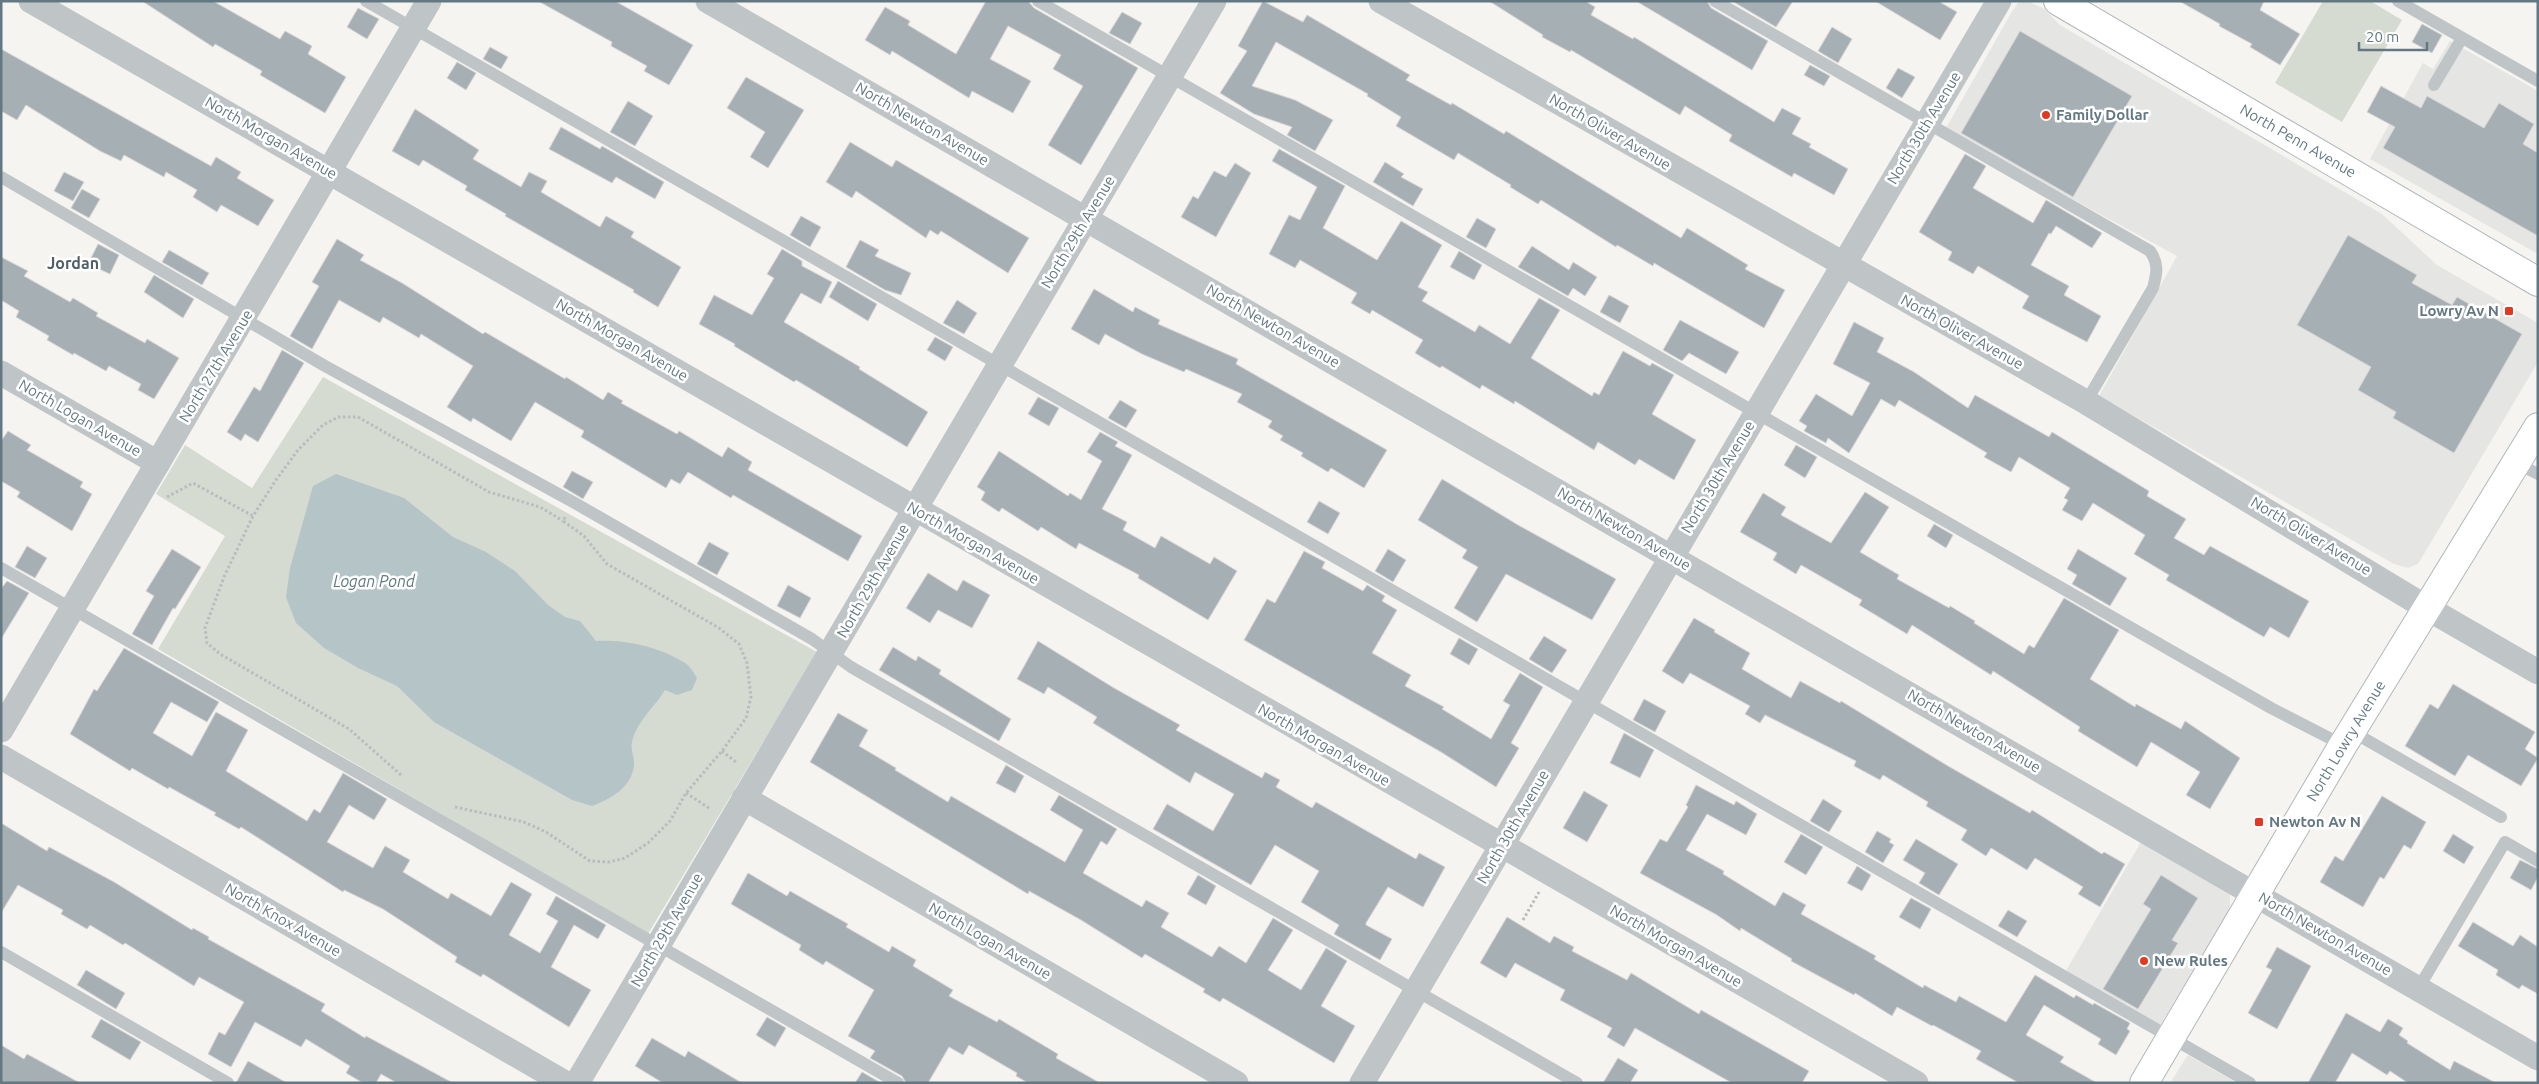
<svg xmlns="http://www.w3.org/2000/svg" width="2539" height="1084" font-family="Ubuntu,sans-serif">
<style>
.built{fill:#e5e6e4}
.green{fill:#d6dbd1}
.water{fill:#b5c4c6}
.building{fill:#a6afb3;stroke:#d6d5d3}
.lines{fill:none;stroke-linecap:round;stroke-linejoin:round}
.secondary-casing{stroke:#b1b8bb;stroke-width:30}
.path{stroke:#b9bcbe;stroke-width:3;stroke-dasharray:2.5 2.5;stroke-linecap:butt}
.lane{stroke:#bfc4c6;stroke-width:12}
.street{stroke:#bfc4c6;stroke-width:25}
.secondary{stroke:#fff;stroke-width:28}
.poi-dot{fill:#e43921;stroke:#fff;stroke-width:2}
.labels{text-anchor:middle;stroke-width:5;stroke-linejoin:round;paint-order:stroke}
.poi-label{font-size:15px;font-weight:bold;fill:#637882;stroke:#fff;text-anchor:start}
.street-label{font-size:15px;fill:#637882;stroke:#fff}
.neighbourhood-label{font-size:16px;font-weight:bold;fill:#516067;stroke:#fff}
.water-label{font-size:16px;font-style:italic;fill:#5f7a7f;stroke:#fff}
</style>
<rect width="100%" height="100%" fill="#f5f4f0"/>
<g class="built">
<polygon points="2027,1 2043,8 2060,25 2382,214 2437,265 2538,323 2538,362 2418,564 2408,568 2394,564 2099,396 2177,256 1945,130 2011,13 2018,3"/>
<polygon points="2450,41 2538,91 2538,254 2370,159 2423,63 2433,69"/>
<polygon points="2141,842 2218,886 2230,895 2230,909 2154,1035 2060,981"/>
<polygon points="2188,1055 2237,1083 2170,1083"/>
</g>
<g class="green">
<polygon points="2323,1 2370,1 2402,20 2342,122 2275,83"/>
<polygon points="323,377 817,652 648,934 158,649 225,536 156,494 185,445 252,488"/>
</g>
<path class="water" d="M336,474L404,498L453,537L486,552L515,571L548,605L565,617L580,621L596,641C624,639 661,647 685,663C690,666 694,673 697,678L692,690L677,695L665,690C654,708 637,721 632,742C630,750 635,758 634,765C632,788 610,799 592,806L572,800L434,722L397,686L358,668L324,648L296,623L286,597L290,568L313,486Z"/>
<g class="building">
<polygon points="142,1 213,1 280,39 285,31 312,46 308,54 346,77 325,113 260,75 262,71 215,44 213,47"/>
<polygon points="538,1 615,1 693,45 669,85 644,71 647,66 611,46 612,42"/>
<polygon points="986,1 1028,1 1034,8 1138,68 1081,165 1048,145 1083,86 1053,69 1061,55 1008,26 990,59 1031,81 1013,113 972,91 969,98 892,51 890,55 865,40 885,7 910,21 908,25 956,54"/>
<polygon points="1263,1 1303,22 1307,15 1410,75 1406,80 1451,105 1452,103 1504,134 1506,131 1681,238 1687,228 1748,265 1745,269 1785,290 1764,328 1654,263 1653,266 1617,245 1616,247 1541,200 1538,204 1510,187 1511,185 1458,153 1454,160 1396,126 1401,117 1367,96 1368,94 1276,42 1252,86 1295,100 1333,120 1315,151 1287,135 1292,127 1254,114 1220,93 1247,51 1238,46"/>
<polygon points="1489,1 1585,1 1595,7 1591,15 1633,39 1634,37 1774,122 1782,108 1801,118 1792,134 1811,144 1809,147 1848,169 1834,195 1794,173 1792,177 1729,141 1732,135 1685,106 1680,115 1571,50 1570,52 1542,37 1543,35"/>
<polygon points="1636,1 1707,1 1711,8 1768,41 1752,70"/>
<polygon points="1732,1 1793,1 1776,27"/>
<polygon points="1875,1 1938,1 1957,12 1940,40"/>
<polygon points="2179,1 2264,1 2260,10 2300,34 2280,65 2250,47 2252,44 2219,26 2220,24"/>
<polygon points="358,8 379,19 367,39 347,27"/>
<polygon points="1122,12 1142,23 1130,44 1109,33"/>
<polygon points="2422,24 2442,35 2432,53 2412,42"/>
<polygon points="1832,27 1852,39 1838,63 1818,51"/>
<polygon points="2020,31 2132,96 2073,197 1961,133"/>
<polygon points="490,47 508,57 501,69 483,59"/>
<polygon points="1,49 211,166 216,157 241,172 237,178 274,200 258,226 221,205 217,212 193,197 197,190 166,172 164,177 124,155 121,161 100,151 26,105 17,120 1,111"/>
<polygon points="457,62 476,73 466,90 447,78"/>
<polygon points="1810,65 1830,76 1824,86 1804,75"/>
<polygon points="1898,68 1915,77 1902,98 1886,88"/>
<polygon points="746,77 804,110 768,168 750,157 765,132 727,108"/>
<polygon points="2381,86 2421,108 2427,96 2484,128 2499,103 2534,124 2523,144 2538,153 2538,236 2383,148 2395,127 2367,112"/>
<polygon points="628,101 653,116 635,146 610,132"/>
<polygon points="415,109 479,150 473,159 521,187 529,172 547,181 541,192 600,227 606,216 634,232 631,237 681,267 658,307 633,292 634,290 505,216 506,214 465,190 467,186 423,160 419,166 392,151"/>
<polygon points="561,127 600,149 602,146 664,182 655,199 616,177 612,183 549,149"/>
<polygon points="850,142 892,167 896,160 1029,238 1008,273 941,231 938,235 930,230 926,238 856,191 852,198 826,182"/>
<polygon points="1279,149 1345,186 1323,228 1377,260 1401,221 1442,245 1418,287 1428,292 1422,301 1475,332 1479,325 1510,344 1539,298 1560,310 1531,358 1592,396 1594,392 1599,395 1623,351 1650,366 1652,363 1674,375 1652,414 1696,440 1674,480 1639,459 1635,465 1598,442 1594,450 1515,401 1514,404 1482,385 1480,389 1442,366 1440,368 1415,353 1423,340 1372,310 1370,314 1351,303 1357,293 1300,260 1295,268 1269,254 1289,215 1300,220 1317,187 1272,161"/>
<polygon points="1965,154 1986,166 1973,188 2033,223 2046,200 2102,233 2092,248 2056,226 2051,234 2049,233 2031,265 2069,286 2064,295 2101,316 2087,342 2022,308 2029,296 1978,266 1973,274 1948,260 1952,252 1919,232"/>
<polygon points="1385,162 1404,174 1401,177 1423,189 1413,206 1373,182"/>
<polygon points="1235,163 1251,173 1216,237 1181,217 1193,196 1198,199 1214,171 1226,177"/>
<polygon points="64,172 84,182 73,201 54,191"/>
<polygon points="82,189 100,199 89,218 71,208"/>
<polygon points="801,216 821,227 810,247 790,235"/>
<polygon points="1477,218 1496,229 1486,248 1466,237"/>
<polygon points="2348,235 2417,275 2412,283 2452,305 2457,297 2522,334 2454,453 2393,418 2396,412 2358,390 2371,367 2297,325"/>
<polygon points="337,239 364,255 360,260 402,283 483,334 485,332 565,379 566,377 603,400 608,392 623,401 621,403 677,434 679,431 722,457 728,447 752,462 748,470 862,536 848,561 733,495 731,498 688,472 680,484 671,479 666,488 581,437 584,431 535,402 511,441 473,418 471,422 447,407 473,366 421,334 419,338 383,317 380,323 339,300 312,349 290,336 319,286 312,282"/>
<polygon points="860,240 879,250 875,256 911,273 901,295 885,290 846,267"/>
<polygon points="98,244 119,255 110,274 88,264"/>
<polygon points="1532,246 1569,270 1573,262 1597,277 1585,296 1573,288 1568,296 1518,267"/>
<polygon points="782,249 802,261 802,266 832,282 821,304 801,293 784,322 860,367 859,369 928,412 907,447 796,380 794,382 734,346 735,344 699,324 714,295 752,315 774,278 767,274"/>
<polygon points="169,250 209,273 202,285 162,262"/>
<polygon points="1459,251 1482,265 1474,280 1450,267"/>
<polygon points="1,257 28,271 24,276 70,302 73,298 98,313 96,316 145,343 147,339 179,358 154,399 138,390 141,384 109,366 106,371 74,353 73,355 47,340 49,336 16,317 19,311 1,300"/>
<polygon points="154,275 194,299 183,318 144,292"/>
<polygon points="838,281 877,304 868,321 829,297"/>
<polygon points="1094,289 1133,312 1135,307 1160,320 1158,324 1238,359 1236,364 1387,450 1364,488 1331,468 1328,472 1301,456 1303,453 1280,440 1283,436 1268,427 1272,421 1237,402 1242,394 1186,369 1184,372 1142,354 1105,334 1099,345 1071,329"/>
<polygon points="1609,295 1629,306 1620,323 1600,312"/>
<polygon points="957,300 977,313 964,334 943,323"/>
<polygon points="1680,320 1739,352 1726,374 1689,353 1682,361 1663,350"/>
<polygon points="1854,322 1884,338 1877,352 1914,372 1968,408 1975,395 2049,437 2052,432 2149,491 2147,496 2186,519 2174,538 2204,555 2210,546 2309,601 2289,638 2270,627 2264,637 2166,580 2169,575 2134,554 2145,535 2093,503 2082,521 2062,510 2068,500 2064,498 2070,488 2019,457 2011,472 1984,457 1987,453 1899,400 1895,407 1881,399 1849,453 1828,438 1826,443 1804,431 1807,426 1799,421 1816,394 1852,416 1870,383 1833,364"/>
<polygon points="935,337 953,347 945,361 927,350"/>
<polygon points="282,350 304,363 258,442 245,434 241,441 227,432 254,387 260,391"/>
<polygon points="1038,397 1059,408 1049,426 1028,414"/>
<polygon points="1120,400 1137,410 1126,428 1108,418"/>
<polygon points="8,431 31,445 27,450 83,482 80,487 92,494 72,531 17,497 20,492 1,481 1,441"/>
<polygon points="1100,432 1118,442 1115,446 1132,455 1102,509 1127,522 1123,530 1155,548 1161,536 1210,564 1214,557 1237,571 1208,620 1138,578 1139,575 1079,543 1076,549 1041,527 1038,531 1002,508 999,512 981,500 985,492 977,487 999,451 1068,496 1070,493 1081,500 1102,461 1087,452"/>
<polygon points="1796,445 1817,457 1805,478 1784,465"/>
<polygon points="572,471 593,482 583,499 563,487"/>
<polygon points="1442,479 1518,525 1616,579 1592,620 1506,574 1477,622 1454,608 1478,567 1462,558 1467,550 1418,520"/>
<polygon points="1865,492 1889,507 1860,552 1899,575 1897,579 1949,608 1950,606 1975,621 1974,623 2024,654 2029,645 2034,648 2064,598 2119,630 2090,679 2135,707 2136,704 2181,729 2185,721 2240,758 2210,809 2186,795 2200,772 2151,742 2137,767 2078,731 2080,727 1993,671 1991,675 1912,625 1907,634 1859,605 1862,600 1801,565 1796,574 1773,560 1777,553 1740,532 1763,493 1786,507 1781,515 1831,543"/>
<polygon points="1319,501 1340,513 1328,534 1307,522"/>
<polygon points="1934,524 1953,535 1946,548 1927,536"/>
<polygon points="709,542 729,553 717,575 697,564"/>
<polygon points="27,546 47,558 35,578 15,567"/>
<polygon points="172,549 201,567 175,609 173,608 152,645 132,634 154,596 146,591"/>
<polygon points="1388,549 1406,560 1393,582 1375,571"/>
<polygon points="2078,549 2127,578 2110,606 2072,584 2077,575 2067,569"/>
<polygon points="1304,551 1325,562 1322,568 1363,591 1367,585 1385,596 1382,601 1397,610 1372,653 1411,675 1405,686 1444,707 1442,709 1491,739 1510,705 1503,701 1520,673 1543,687 1511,743 1519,748 1496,787 1441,752 1244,640 1267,599 1275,603"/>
<polygon points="928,573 957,591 963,580 990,595 972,628 938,610 930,623 906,608"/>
<polygon points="7,581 29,593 1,639 1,589"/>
<polygon points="788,585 811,598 800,618 777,606"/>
<polygon points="1694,618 1715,630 1714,632 1750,653 1742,669 1791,698 1800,681 1840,703 1841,701 1948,766 2030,813 2032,810 2102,854 2104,852 2125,864 2100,907 2078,894 2083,887 2035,858 2027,870 1991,848 1986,856 1961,840 1967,830 1926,806 1928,802 1883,775 1880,780 1854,766 1856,761 1765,715 1760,723 1745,714 1750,706 1690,673 1683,684 1662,671"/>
<polygon points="1544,636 1567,650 1552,673 1529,659"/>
<polygon points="1459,638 1478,649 1469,665 1450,654"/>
<polygon points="1038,641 1114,688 1180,725 1176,730 1262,778 1265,772 1280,780 1276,787 1312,808 1316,802 1416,859 1419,853 1445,867 1423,907 1388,887 1366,923 1366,925 1392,939 1380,960 1334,934 1339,925 1301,902 1319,871 1275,845 1251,885 1153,829 1167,804 1213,831 1234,794 1195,772 1190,783 1093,723 1097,717 1048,687 1044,694 1017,679"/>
<polygon points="893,647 916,661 918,656 941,670 939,674 1011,719 999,741 879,670"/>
<polygon points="124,648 219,702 207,722 171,702 153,733 192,756 216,712 248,730 226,771 307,821 314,809 320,813 343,773 387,799 374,820 349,805 327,842 373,868 385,846 410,860 403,872 448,899 451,893 491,916 511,882 532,894 509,935 540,953 558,921 546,914 556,896 606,925 598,939 574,925 551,967 591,990 569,1027 483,974 481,977 455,962 457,957 383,909 344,890 343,892 241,827 239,829 214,815 216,813 169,787 168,789 132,768 130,771 70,734 94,689 97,691"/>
<polygon points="2453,684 2535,732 2525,749 2538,758 2521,786 2468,755 2455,776 2405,746 2430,704 2438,709"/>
<polygon points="1644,699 1666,711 1655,732 1633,720"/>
<polygon points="838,713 868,730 859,746 896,768 895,770 948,802 951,796 1065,862 1083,830 1050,810 1059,795 1117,829 1107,845 1101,841 1083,873 1142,907 1146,900 1169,913 1161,927 1212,957 1219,946 1246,963 1273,918 1293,930 1268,970 1301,990 1326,948 1347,961 1321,1006 1355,1026 1334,1063 1223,998 1220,1002 1203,992 1205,989 1145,954 1142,958 1081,920 1029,891 1028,894 810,762"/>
<polygon points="1624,733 1654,750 1640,778 1610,763"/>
<polygon points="1006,765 1024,776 1015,793 996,783"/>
<polygon points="1696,785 1734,805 1736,801 1757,814 1746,835 1707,814 1686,850 1724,871 1723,874 1775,906 1783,892 1806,905 1801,914 1876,956 1874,959 1923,988 1924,985 1956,1002 1959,996 2006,1022 2035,975 2074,998 2076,995 2093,1005 2094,1003 2130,1023 2127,1029 2130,1031 2116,1055 2098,1044 2101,1039 2044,1005 2026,1035 2064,1057 2060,1062 2097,1083 2019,1083 1976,1059 1981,1051 1933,1025 1932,1026 1897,1007 1892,1016 1855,993 1854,995 1791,961 1792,959 1741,928 1740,931 1717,915 1640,873 1660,839 1667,842 1688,807 1686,805"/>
<polygon points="1584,791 1608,805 1587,842 1563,828"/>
<polygon points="2382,796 2426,822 2411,849 2404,845 2384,879 2380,877 2363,907 2320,882 2335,856 2343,861"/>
<polygon points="1823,799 1842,811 1829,832 1810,821"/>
<polygon points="1,823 47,851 49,847 114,882 192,930 193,928 209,937 208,939 325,1004 321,1011 365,1038 366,1036 453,1083 397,1083 381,1074 376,1083 363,1083 346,1073 350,1066 306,1039 301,1047 255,1022 231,1067 208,1054 219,1032 225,1035 244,1002 199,977 194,986 125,943 123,945 90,925 87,929 61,914 63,910 18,885 1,913"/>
<polygon points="1877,831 1891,839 1889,842 1894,845 1883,863 1865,852"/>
<polygon points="1801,834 1823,847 1806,875 1784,862"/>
<polygon points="2453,834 2474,847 2464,864 2443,851"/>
<polygon points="1916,839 1958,864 1939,895 1919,883 1925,873 1903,860"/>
<polygon points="2520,860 2538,869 2538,877 2531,890 2510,878"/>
<polygon points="1857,866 1871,875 1862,891 1847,883"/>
<polygon points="748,873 787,896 790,891 848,924 846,927 889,952 892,946 916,960 913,966 953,990 949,996 997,1022 999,1019 1058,1054 1056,1058 1100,1083 1028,1083 1016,1076 1017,1073 969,1045 963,1055 949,1047 928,1083 906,1083 902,1076 870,1058 875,1051 848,1036 874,990 826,961 823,965 799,950 801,945 731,904"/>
<polygon points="1198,875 1216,886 1206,905 1187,894"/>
<polygon points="2161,875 2198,898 2172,940 2178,943 2138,1009 2103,989 2151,909 2143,904"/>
<polygon points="1911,898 1931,909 1920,929 1899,917"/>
<polygon points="2008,910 2027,921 2017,937 1998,926"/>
<polygon points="1507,917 1550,943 1554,936 1574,947 1572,951 1627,980 1631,973 1699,1014 1701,1010 1809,1071 1802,1083 1732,1083 1635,1028 1624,1047 1607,1037 1612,1028 1560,1000 1565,990 1515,963 1506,978 1480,963"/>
<polygon points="2473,922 2513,946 2520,935 2538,947 2538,994 2522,985 2519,989 2496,975 2498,970 2458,946"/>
<polygon points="2277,947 2311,966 2277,1029 2248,1013 2272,970 2266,967"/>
<polygon points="86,970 125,993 116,1009 77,985"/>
<polygon points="2346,1013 2380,1032 2388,1019 2403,1028 2399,1035 2408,1041 2407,1043 2450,1070 2454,1061 2496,1083 2408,1083 2390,1071 2387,1075 2352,1053 2335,1083 2308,1083"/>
<polygon points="767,1017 786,1028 775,1047 756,1035"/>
<polygon points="101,1019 141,1042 130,1060 91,1037"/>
<polygon points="652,1038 685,1057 688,1051 742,1083 663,1083 635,1066"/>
<polygon points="1,1045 24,1059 27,1054 80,1083 1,1083"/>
<polygon points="1618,1058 1638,1070 1630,1083 1603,1083"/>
<polygon points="248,1061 287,1083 236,1083"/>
<polygon points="862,1072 881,1083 855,1083"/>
</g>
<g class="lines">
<defs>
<g id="secondary">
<polyline points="2058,1 2538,282"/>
<polyline points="2144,1083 2343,745 2538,427"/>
</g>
</defs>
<use href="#secondary" class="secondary-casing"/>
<g class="path">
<polyline points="167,497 193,483 253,516"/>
<polyline points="722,751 736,762"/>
<polyline points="401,775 349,729 220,654 207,643 205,628 224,577 253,516 276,480 298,450 323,425 338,417 358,417 489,492 540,507 563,521"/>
<polyline points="686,793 709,808"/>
<polyline points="455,807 524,822 546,832 590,861 609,862 625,858 648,843 670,821 686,793 722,751 746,718 751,697 747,663 739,644 719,628 607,564 584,536 563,521 566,516"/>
<polyline points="1523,920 1539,892"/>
</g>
<g class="lane">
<polyline points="366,1 2250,1083"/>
<polyline points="1038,1 2271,708 2343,745"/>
<path d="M1715,1L2150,251C2159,264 2157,273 2153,288L2086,402"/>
<polyline points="2398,1 2538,81"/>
<polyline points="2434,85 2462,38"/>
<polyline points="1,177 325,366 573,502 812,639 851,667 1577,1083"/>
<polyline points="2516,463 2538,474"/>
<polyline points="1,568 898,1083"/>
<polyline points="2351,731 2501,817"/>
<polyline points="1,952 228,1083"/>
<polyline points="2418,989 2505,842 2538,861"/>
</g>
<g class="street">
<polyline points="31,1 1916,1083"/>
<polyline points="708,1 2538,1058"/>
<polyline points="1381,1 2086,402 2427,608 2538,672"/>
<polyline points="1,373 158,463"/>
<polyline points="1,730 429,1"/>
<polyline points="1,757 565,1083"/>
<polyline points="744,798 1236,1083"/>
<polyline points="577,1083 1214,1"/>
<polyline points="1362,1083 1999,1"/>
</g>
<use href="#secondary" class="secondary"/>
</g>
<g class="poi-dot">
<circle cx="2046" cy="115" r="5"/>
<rect x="2504" y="306" width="10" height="10" rx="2.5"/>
<rect x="2254" y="817" width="10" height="10" rx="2.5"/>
<circle cx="2144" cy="961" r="5"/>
</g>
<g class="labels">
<g class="poi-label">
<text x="2056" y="120">Family Dollar</text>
<text x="2499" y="316" text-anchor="end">Lowry Av N</text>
<text x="2269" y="827">Newton Av N</text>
<text x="2154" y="966">New Rules</text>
</g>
<g class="street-label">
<text transform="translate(922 124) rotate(30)" y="5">North Newton Avenue</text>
<text transform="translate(1924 128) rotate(-59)" y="5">North 30th Avenue</text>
<text transform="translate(1610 132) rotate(30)" y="5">North Oliver Avenue</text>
<text transform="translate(271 138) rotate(30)" y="5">North Morgan Avenue</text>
<text transform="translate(2298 141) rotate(30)" y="5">North Penn Avenue</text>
<text transform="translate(1078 232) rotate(-59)" y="5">North 29th Avenue</text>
<text transform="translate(1273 326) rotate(30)" y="5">North Newton Avenue</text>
<text transform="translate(1962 332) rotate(29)" y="5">North Oliver Avenue</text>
<text transform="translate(622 340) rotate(30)" y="5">North Morgan Avenue</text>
<text transform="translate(216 366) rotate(-59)" y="5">North 27th Avenue</text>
<text transform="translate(80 418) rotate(30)" y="5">North Logan Avenue</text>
<text transform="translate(1718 477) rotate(-59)" y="5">North 30th Avenue</text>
<text transform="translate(1624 529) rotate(30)" y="5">North Newton Avenue</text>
<text transform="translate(2311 536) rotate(31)" y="5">North Oliver Avenue</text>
<text transform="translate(973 543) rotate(30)" y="5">North Morgan Avenue</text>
<text transform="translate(873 581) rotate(-60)" y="5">North 29th Avenue</text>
<text transform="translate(1974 731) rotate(30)" y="5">North Newton Avenue</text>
<text transform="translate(2346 741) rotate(-59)" y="5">North Lowry Avenue</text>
<text transform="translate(1324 745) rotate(30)" y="5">North Morgan Avenue</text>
<text transform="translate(1513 827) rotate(-60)" y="5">North 30th Avenue</text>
<text transform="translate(283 920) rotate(30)" y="5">North Knox Avenue</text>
<text transform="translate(667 930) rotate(-60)" y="5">North 29th Avenue</text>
<text transform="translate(2325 934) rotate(30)" y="5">North Newton Avenue</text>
<text transform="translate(990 941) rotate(30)" y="5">North Logan Avenue</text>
<text transform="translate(1676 946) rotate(30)" y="5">North Morgan Avenue</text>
</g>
<g class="neighbourhood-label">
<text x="73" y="269">Jordan</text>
</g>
<g class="water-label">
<text x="374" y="587">Logan Pond</text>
</g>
</g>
<rect width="2539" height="1084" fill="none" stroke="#637882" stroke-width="5"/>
<path d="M2359 42v8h68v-8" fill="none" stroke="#637882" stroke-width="2.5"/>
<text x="2366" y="42" font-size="15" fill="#637882" stroke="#ffffff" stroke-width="4" paint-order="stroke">20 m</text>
</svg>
